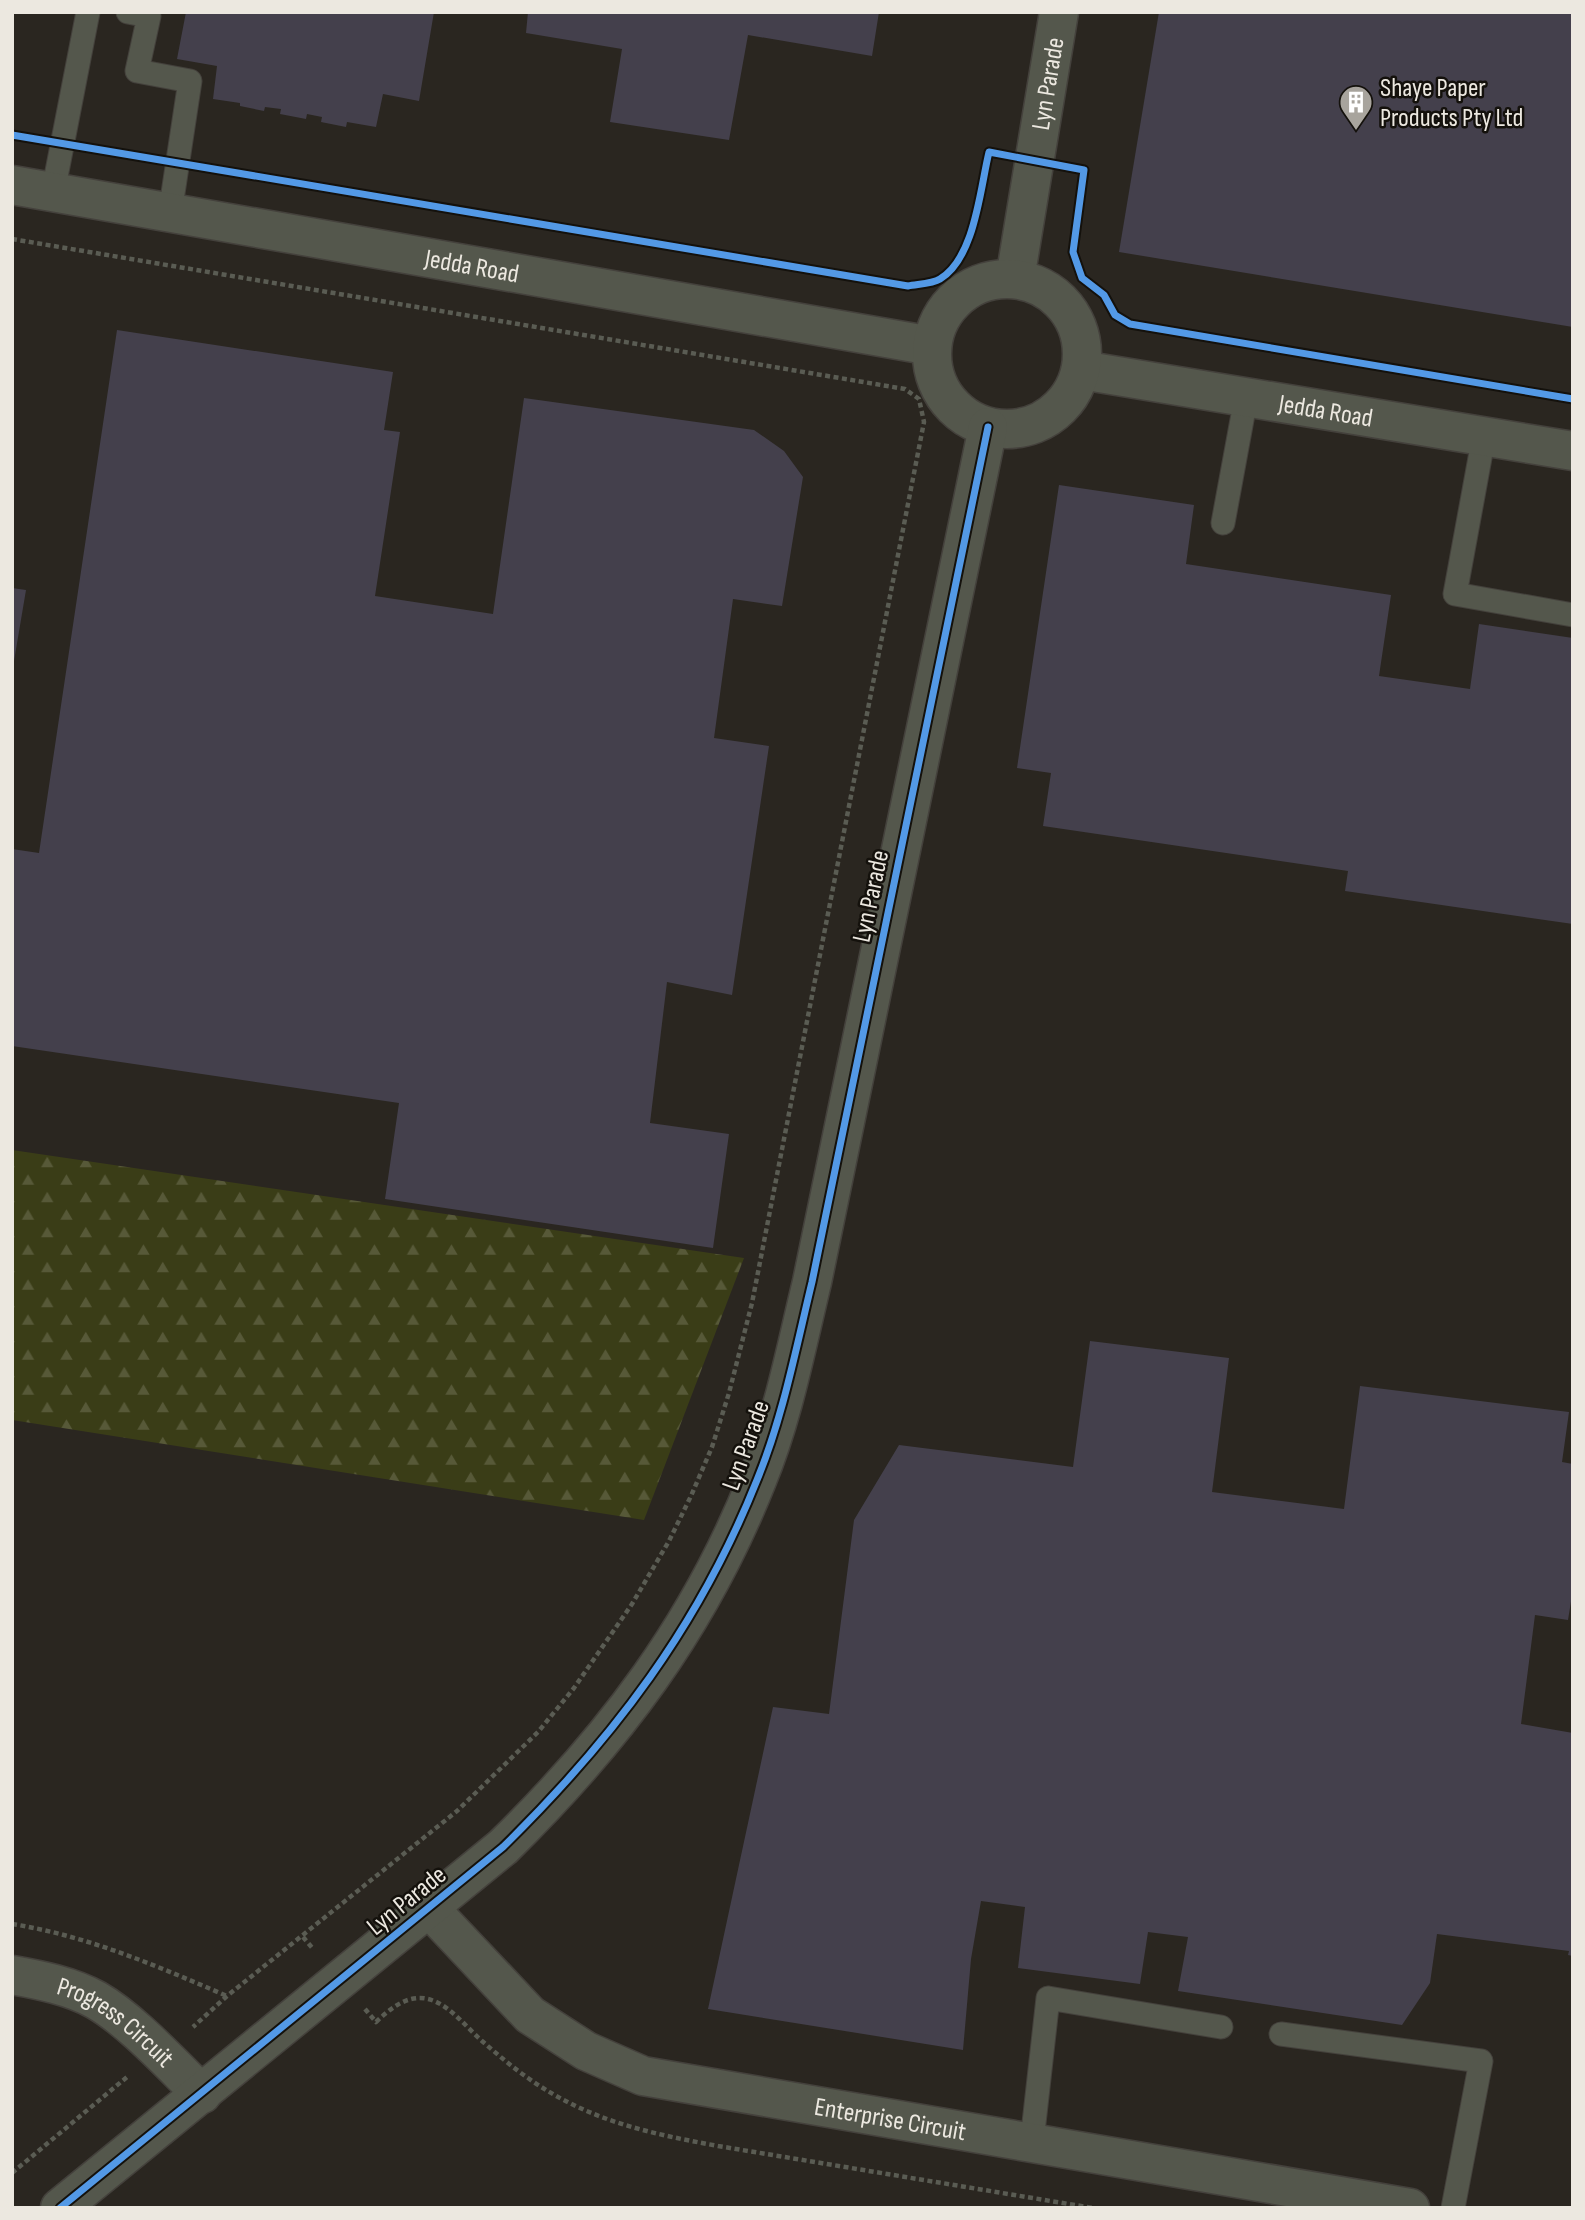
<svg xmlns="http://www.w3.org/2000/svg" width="1585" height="2220" font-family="'Sofia Sans Condensed',sans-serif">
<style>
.forest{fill:url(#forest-firs)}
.building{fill:#44404c}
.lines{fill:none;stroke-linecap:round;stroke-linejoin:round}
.service-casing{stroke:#44413c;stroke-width:25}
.minor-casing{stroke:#44413c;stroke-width:41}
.tertiary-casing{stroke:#44413c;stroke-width:41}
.path{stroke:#5a5c53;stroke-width:4.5;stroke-dasharray:5 3.5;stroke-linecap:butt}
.service{stroke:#54574c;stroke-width:23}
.minor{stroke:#54574c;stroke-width:38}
.tertiary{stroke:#54574c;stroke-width:38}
.cycleway-casing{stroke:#14110c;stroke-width:11}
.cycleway{stroke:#5399e6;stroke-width:7}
.labels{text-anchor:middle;stroke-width:5;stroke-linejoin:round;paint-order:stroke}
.street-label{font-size:26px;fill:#ece8e0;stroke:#14110c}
.poi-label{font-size:26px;fill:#ece8e0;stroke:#14110c;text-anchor:start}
</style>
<defs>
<pattern id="forest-firs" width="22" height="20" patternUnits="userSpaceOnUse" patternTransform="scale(1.75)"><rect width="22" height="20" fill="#3a3d17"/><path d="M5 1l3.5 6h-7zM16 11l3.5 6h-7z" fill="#575938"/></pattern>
</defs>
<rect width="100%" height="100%" fill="#2a2620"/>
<polygon class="forest" points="12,1150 744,1258 644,1520 12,1420"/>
<g class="building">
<polygon points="186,12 434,12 419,101 383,94 376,127 347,122 346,127 321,122 322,117 307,114 306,119 280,114 281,109 265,107 264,111 240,106 240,103 213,99 217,66 177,59"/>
<polygon points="528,12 879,12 872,56 748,35 729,140 610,122 622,49 526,33"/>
<polygon points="1159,12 1573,12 1573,327 1119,252"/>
<polygon points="117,330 393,372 384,430 400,432 375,596 493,614 524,398 754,430 784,451 803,477 782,606 733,599 714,738 769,746 732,995 667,982 650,1123 729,1134 713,1248 385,1199 399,1103 12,1046 12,849 39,853"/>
<polygon points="1059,485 1194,505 1186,564 1391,595 1379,676 1470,689 1479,624 1573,638 1573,924 1345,891 1348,871 1043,826 1051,773 1017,768"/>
<polygon points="12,588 26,590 14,661 12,660"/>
<polygon points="1090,1341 1229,1358 1212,1492 1344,1509 1360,1386 1569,1412 1562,1462 1573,1464 1573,1589 1568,1620 1535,1615 1521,1724 1573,1733 1573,1956 1568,1955 1569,1951 1437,1934 1430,1983 1402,2025 1178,1991 1188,1937 1148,1932 1140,1984 1018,1968 1025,1907 981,1901 971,1959 963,2050 708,2009 773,1707 829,1714 854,1520 899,1445 1073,1467"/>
</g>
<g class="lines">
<defs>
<g id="service">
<polyline points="128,12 149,16 137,71 190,81 170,213"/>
<polyline points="53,192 88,12"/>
<polyline points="1484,436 1455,594 1573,615"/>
<polyline points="1223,523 1246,398"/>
<polyline points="1281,2034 1481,2061 1453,2208"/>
<polyline points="1032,2141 1048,1998 1221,2027"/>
</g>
<g id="minor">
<path id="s1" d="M12,185L932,346"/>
<path id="s2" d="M1081,370L1573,451"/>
<path id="s3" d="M429,1908L530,2015L586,2051L643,2076L1410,2208"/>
<path id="s4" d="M12,1975C40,1980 71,1986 96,2000C131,2020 172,2065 202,2094"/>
</g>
<g id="tertiary">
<path id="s5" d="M1015,279L1059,12"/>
<circle cx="1007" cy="354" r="75"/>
<path d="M60,2208L503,1847C614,1738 699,1626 757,1480C783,1417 796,1348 812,1282L988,427"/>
</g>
</defs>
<use href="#service" class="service-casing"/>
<use href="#minor" class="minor-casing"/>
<use href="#tertiary" class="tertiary-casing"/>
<g class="path">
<polyline points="12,239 905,389 919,399 924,422 752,1303 729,1393 712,1447 691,1496 669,1541 632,1604 574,1688 538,1732 457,1811 227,1996 193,2027"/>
<path d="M12,1924C88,1936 157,1966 227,1996"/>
<polyline points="303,1937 314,1950"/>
<path d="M365,2009L376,2022C390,2009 407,1994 428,1999C449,2004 466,2027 482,2041C497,2054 512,2067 528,2078C587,2120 647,2133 718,2146L1093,2208"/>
<polyline points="12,2173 127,2077"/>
</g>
<use href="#service" class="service"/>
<use href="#minor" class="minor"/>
<use href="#tertiary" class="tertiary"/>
<defs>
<g id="cycleway">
<path d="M12,135L908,286C918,284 932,284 940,279C975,258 980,189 989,152L1084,170L1073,252L1082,278L1104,295L1115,315L1130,324L1573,399"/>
<path d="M60,2208L503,1847C614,1738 699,1626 757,1480C783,1417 796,1348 812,1282L988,427"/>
</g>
</defs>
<use href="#cycleway" class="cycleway-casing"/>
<use href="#cycleway" class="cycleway"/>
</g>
<defs>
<symbol id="building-pin" viewBox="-11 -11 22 30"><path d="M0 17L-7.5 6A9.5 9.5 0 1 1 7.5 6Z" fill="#a8a49d" stroke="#14110c"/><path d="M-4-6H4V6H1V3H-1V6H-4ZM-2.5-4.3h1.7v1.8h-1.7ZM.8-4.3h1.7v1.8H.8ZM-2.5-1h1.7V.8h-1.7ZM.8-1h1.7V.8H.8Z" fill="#fff"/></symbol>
</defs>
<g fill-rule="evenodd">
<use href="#building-pin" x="1337" y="83" width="38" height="52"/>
</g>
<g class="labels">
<g class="street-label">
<text dy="9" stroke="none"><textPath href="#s5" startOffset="198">Lyn Parade</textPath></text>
<text dy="9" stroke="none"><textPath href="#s1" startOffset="467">Jedda Road</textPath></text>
<text dy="9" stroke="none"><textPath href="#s2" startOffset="248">Jedda Road</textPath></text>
<text transform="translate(870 896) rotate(-78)" y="9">Lyn Parade</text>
<text transform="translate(745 1445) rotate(-70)" y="9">Lyn Parade</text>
<text transform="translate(406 1900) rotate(-39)" y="9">Lyn Parade</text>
<text dy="9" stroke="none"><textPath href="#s4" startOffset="116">Progress Circuit</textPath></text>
<text dy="9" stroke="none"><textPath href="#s3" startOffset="527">Enterprise Circuit</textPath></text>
</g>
<g class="poi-label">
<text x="1380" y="96">Shaye Paper<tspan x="1380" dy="30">Products Pty Ltd</tspan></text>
</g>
</g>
<rect width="1585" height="2220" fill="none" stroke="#ece8e0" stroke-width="28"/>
</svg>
